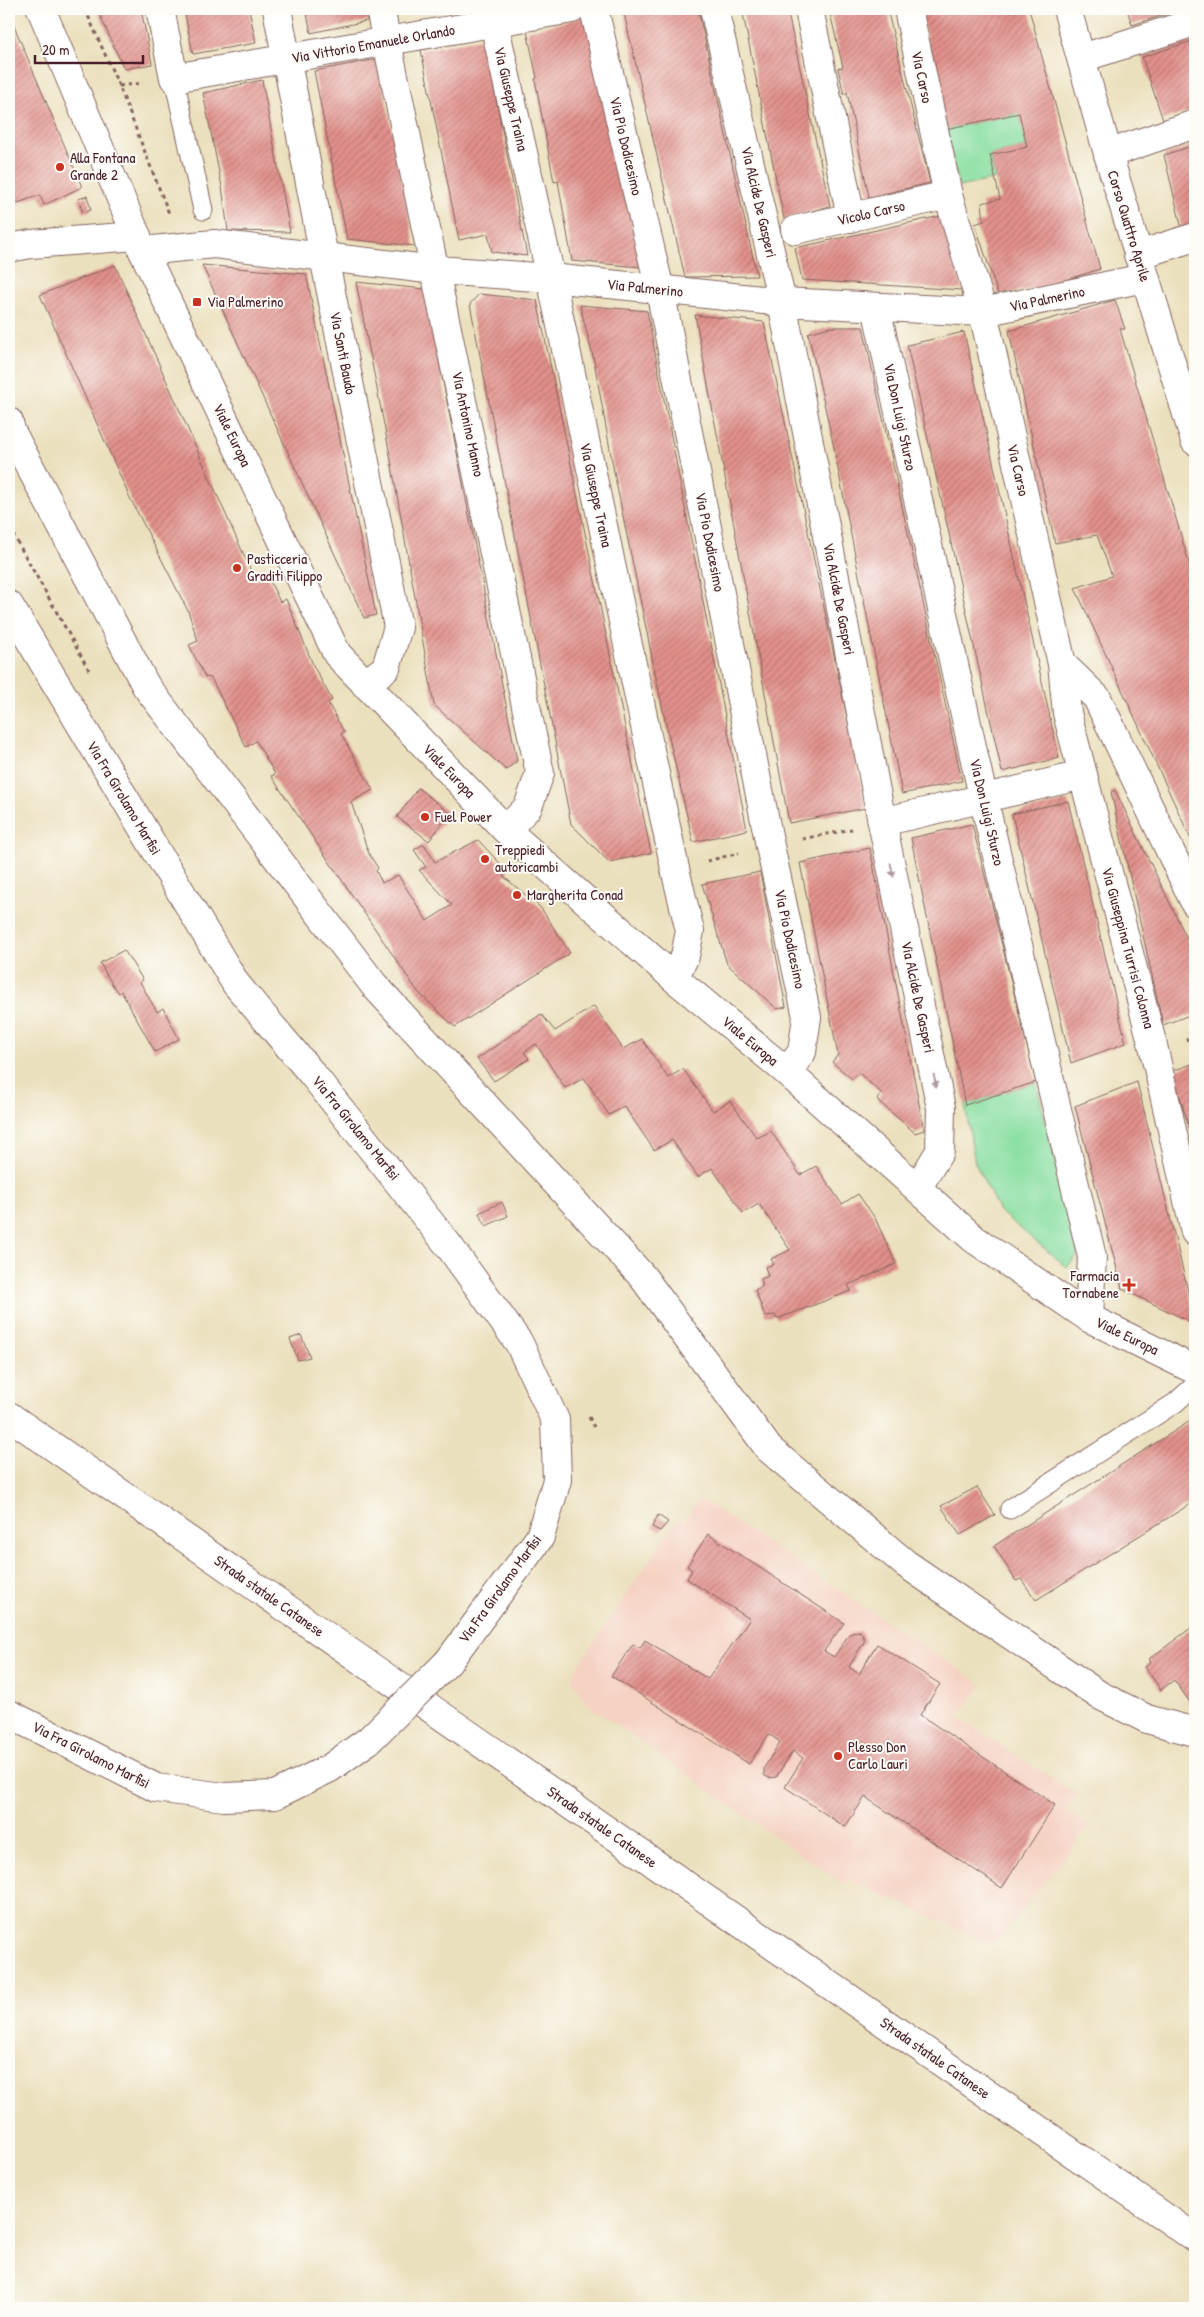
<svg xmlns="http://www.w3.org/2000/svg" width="1204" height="2317" font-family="'Patrick Hand',sans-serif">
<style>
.built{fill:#f5d2c2}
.green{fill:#8adfa2;stroke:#6a7f66}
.building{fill:url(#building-hatch)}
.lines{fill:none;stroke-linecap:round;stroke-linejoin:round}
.service-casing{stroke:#82635e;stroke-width:21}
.minor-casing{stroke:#82635e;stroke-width:30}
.tertiary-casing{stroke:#82635e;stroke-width:30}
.secondary-casing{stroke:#82635e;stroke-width:30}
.primary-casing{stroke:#82635e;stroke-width:30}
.path{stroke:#82635e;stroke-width:3;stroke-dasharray:4 4;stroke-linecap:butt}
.service{stroke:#fff;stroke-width:19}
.minor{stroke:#fff;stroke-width:28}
.tertiary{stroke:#fff;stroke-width:28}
.secondary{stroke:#fff;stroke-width:28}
.primary{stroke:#fff;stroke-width:28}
.secondary-bridge-casing{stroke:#82635e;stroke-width:30;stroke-linecap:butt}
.secondary-bridge{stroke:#fff;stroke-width:28}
.oneway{fill:#ae9aa0}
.poi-dot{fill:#c8321e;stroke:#fdfcf7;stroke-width:2}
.labels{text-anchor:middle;stroke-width:4;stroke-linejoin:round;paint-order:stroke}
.street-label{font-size:15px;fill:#4a1f2b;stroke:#fdfcf7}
.poi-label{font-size:15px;fill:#4a1f2b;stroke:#fdfcf7;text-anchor:start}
</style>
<defs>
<pattern id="building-hatch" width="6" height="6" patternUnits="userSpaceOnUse" patternTransform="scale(1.25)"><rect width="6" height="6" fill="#e2918b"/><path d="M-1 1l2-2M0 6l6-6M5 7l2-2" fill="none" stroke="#b97672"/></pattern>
</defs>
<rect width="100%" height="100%" fill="#fdfcf7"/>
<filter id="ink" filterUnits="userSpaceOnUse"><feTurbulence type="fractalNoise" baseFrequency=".02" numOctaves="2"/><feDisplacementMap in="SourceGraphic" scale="10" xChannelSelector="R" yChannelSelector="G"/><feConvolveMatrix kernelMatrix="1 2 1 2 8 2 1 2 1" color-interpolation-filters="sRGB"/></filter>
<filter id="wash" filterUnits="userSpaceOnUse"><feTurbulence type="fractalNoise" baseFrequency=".0096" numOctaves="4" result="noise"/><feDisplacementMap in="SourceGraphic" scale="20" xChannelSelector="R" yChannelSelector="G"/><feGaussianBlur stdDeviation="1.12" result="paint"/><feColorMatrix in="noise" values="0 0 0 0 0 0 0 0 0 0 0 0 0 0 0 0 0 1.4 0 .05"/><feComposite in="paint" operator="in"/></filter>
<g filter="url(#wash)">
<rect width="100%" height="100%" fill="#ebe0bd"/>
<polygon class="built" points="699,1498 983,1685 957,1717 1077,1794 1066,1811 1090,1826 994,1945 849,1880 844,1885 588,1705 573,1681 574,1672 678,1518 684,1522"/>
<g class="green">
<polygon points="1019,113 1027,147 990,155 995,179 959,187 946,129"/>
<polygon points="1036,1082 1078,1255 1067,1267 999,1211 975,1163 965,1105"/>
</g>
<g id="blocks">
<g class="building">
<polygon points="97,9 141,9 152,64 124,69"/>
<polygon points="184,9 249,9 256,43 193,54"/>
<polygon points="306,9 369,9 371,20 311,33"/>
<polygon points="412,9 434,9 434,10 413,14"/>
<polygon points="623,9 698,9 757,276 685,277"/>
<polygon points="742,9 787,9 830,206 784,219"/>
<polygon points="829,9 887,9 930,183 869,197 847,92 844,95 838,68 843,67"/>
<polygon points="920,9 1029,9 1100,269 1062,281 1022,291 998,294 975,224 984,221 982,203 1000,199 990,155 1027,147 1019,113 946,129"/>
<polygon points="1127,9 1183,9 1132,25"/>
<polygon points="9,14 82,187 44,205 40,195 12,205 9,197"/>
<polygon points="588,16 641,267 572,261 558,181 554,182 535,79 537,78 527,31"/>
<polygon points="484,38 527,256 492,252 488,234 459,240 421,50"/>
<polygon points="1195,40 1195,110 1163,120 1142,57"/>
<polygon points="378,59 415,246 347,239 314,71"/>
<polygon points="262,80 290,232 228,231 222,187 203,93"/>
<polygon points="1195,145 1195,225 1182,229 1164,155"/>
<polygon points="87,196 91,210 83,213 78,199"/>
<polygon points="945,215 962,290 802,280 795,248"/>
<polygon points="115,265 255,580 267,575 280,602 286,599 314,667 332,700 328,703 344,732 341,734 373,790 351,802 369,854 378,868 376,871 382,883 398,875 427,921 452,905 419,870 426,867 414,850 424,844 435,862 478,840 509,873 503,876 541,908 570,953 455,1027 418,992 271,776 275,774 256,741 246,747 211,678 205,677 189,645 198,641 188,611 129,496 40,295"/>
<polygon points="202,265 306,274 376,615 364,618"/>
<polygon points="356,282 425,289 517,761 506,770 434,705 390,455"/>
<polygon points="479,294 537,300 651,853 609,862 571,824 470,304"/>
<polygon points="1115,300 1125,329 1120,329 1195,583 1195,848 1075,588 1112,576 1097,535 1055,543 1009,331"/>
<polygon points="580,305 647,311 747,830 693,842 663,711 615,477 594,361"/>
<polygon points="695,315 764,322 866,808 789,823"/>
<polygon points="830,327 863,327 962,781 902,794 832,438 808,333"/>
<polygon points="964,332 1059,758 1002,772 907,345"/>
<polygon points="418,788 450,813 429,841 397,817"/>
<polygon points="1115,790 1195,955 1195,1013 1163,1025 1111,792"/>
<polygon points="1068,801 1126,1043 1071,1063 1012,814"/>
<polygon points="972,824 1036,1082 965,1105 911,838"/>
<polygon points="870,848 924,1130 915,1133 877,1100 881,1093 859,1073 852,1079 832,1062 838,1055 800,863"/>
<polygon points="760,872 786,1007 777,1009 727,964 702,884"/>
<polygon points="124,950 143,980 140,982 157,1012 163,1008 179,1039 155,1052 121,991 119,993 112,984 100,963"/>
<polygon points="594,1006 623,1049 642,1039 668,1078 683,1069 713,1111 730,1101 757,1138 771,1131 800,1175 816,1166 842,1204 858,1194 875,1218 896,1264 848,1285 851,1291 777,1319 775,1315 765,1316 755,1290 763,1286 761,1279 768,1276 765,1267 774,1264 771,1259 790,1250 759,1204 743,1213 712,1168 698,1177 672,1140 654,1150 624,1106 609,1115 584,1078 565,1088 536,1044 524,1052 529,1059 494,1081 477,1059 541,1014 555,1031"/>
<polygon points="1195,1063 1195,1147 1172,1071"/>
<polygon points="1137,1082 1195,1320 1195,1324 1122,1289 1075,1106"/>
<polygon points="502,1202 508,1216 486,1226 479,1213"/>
<polygon points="301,1335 310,1357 298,1360 290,1339"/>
<polygon points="1195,1418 1195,1501 1036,1600 1021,1579 1016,1581 994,1546"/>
<polygon points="977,1487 995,1515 960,1535 941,1506"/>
<polygon points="658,1515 668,1522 660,1531 652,1527"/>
<polygon points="708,1534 844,1623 824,1651 834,1657 849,1634 860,1631 865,1640 849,1667 859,1674 877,1644 940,1684 920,1715 1055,1805 1002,1888 865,1797 845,1827 785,1787 803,1758 793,1751 776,1777 769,1778 764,1775 764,1768 780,1742 769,1734 749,1764 611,1676 633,1644 640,1648 645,1640 708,1679 750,1619 687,1579 692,1570 687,1566"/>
<polygon points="1195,1625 1195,1698 1190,1702 1174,1680 1161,1690 1145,1667 1151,1662 1149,1659"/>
</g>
</g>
</g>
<g filter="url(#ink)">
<use href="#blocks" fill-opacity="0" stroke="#82635e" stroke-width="1"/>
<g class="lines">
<defs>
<g id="service">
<polyline points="174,78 203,210"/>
<polyline points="1010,1509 1175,1403 1195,1385"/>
</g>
<g id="minor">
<polyline points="160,9 174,78 572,9"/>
<polyline points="277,9 324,257 398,627 386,668 365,684"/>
<polyline points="380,9 540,773 528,807 506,830"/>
<polyline points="491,9 551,278 675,869 690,931 685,956 674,978"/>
<polyline points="594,9 660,290 770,846 807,1017 802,1052 787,1072"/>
<polyline points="714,9 782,302 882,822 941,1108 940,1151 918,1187"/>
<polyline points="809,9 851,218"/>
<polyline points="908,9 948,195 983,312 1062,664 1097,698 1195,903"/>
<polyline points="1082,58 1195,22"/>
<polyline points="1108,154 1195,124"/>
<polyline points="795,230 948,195"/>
<polyline points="9,248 31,244 137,236"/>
<polyline points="143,251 214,244 436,270 551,278 782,302 983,312 1144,278"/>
<polyline points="1138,255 1195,237"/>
<polyline points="876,307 983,797 1092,1257 1089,1318"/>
<polyline points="9,422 11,431 146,686 374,985 642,1276 769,1449 906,1564 1099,1695 1147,1719 1195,1732"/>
<polyline points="1062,664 1067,713 1154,1050 1195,1232"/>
<polyline points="882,822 1083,775"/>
</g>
<polyline id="tertiary" points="1067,9 1108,154 1195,441"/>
<g id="secondary">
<polyline points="41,9 143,251 337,654 506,830 674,978 787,1072 974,1239 1089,1318 1195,1370"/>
<polyline points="9,605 236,984 313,1075 449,1246 519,1343 555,1420 557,1480 540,1537 448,1662"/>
<polyline points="9,1714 156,1788 224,1797 275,1795 330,1768 369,1740"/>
</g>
<polyline id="primary" points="9,1416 1195,2238"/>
</defs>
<use href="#service" class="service-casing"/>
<use href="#minor" class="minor-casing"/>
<use href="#tertiary" class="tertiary-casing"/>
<use href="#secondary" class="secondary-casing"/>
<use href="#primary" class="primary-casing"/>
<g class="path">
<polyline points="85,9 119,86 170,216"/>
<polyline points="119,86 143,83"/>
<polyline points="9,527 89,670"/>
<polyline points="802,839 852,829"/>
<polyline points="707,861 739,853"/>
<polyline points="1186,1040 1195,1036"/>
<polyline points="589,1417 594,1427"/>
</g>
<use href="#service" class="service"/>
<use href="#minor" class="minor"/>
<use href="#tertiary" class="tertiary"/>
<use href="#secondary" class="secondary"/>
<use href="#primary" class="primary"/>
<defs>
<polyline id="secondary-bridge" points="369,1740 448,1662"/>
</defs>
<use href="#secondary-bridge" class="secondary-bridge-casing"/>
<use href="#secondary-bridge" class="secondary-bridge"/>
</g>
<defs><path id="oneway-solid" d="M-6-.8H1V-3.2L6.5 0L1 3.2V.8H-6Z" transform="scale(1.25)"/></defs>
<g class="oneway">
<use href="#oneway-solid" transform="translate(892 870) rotate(78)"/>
<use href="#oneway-solid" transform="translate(935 1081) rotate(78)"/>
</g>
</g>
<g class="poi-dot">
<circle cx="60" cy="167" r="5"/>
<rect x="192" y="297" width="10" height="10" rx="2.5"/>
<circle cx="237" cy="568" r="5"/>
<circle cx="425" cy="817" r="5"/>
<circle cx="485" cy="859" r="5"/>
<circle cx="517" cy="895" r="5"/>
<path d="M1126.5 1277.5h5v5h5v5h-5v5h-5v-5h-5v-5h5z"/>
<circle cx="838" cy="1756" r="5"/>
</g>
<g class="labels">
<g class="street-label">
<text transform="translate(373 44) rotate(-10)" y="5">Via Vittorio Emanuele Orlando</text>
<text transform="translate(922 77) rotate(78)" y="5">Via Carso</text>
<text transform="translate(511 99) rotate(77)" y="5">Via Giuseppe Traina</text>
<text transform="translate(626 146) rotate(77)" y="5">Via Pio Dodicesimo</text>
<text transform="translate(759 202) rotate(77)" y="5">Via Alcide De Gasperi</text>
<text transform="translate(871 213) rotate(-13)" y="5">Vicolo Carso</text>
<text transform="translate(1129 226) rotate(73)" y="5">Corso Quattro Aprile</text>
<text transform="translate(645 288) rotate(6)" y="5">Via Palmerino</text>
<text transform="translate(1047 299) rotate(-12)" y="5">Via Palmerino</text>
<text transform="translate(343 353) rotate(79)" y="5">Via Santi Baudo</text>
<text transform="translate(900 417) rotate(78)" y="5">Via Don Luigi Sturzo</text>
<text transform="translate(468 424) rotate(78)" y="5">Via Antonino Manno</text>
<text transform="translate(232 435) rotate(64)" y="5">Viale Europa</text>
<text transform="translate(1018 470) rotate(77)" y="5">Via Carso</text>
<text transform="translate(596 495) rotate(78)" y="5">Via Giuseppe Traina</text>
<text transform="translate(710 542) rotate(79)" y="5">Via Pio Dodicesimo</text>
<text transform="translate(839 599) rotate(79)" y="5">Via Alcide De Gasperi</text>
<text transform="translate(449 771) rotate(46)" y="5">Viale Europa</text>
<text transform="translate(124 798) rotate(59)" y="5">Via Fra Girolamo Marfisi</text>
<text transform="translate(987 812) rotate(77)" y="5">Via Don Luigi Sturzo</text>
<text transform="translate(790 939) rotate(78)" y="5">Via Pio Dodicesimo</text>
<text transform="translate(1128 948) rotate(75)" y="5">Via Giuseppina Turrisi Colonna</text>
<text transform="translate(918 997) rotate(78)" y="5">Via Alcide De Gasperi</text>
<text transform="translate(750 1041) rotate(40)" y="5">Viale Europa</text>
<text transform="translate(356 1128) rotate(51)" y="5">Via Fra Girolamo Marfisi</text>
<text transform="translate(1127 1336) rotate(26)" y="5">Viale Europa</text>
<text transform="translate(500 1589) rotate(-54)" y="5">Via Fra Girolamo Marfisi</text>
<text transform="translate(269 1596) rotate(35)" y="5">Strada statale Catanese</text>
<text transform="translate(91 1755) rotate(27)" y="5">Via Fra Girolamo Marfisi</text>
<text transform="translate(602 1827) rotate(35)" y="5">Strada statale Catanese</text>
<text transform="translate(935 2058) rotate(35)" y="5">Strada statale Catanese</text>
</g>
<g class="poi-label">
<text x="70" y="163">Alla Fontana<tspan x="70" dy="17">Grande 2</tspan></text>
<text x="207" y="307">Via Palmerino</text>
<text x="247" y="564">Pasticceria<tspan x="247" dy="17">Graditi Filippo</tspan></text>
<text x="435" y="822">Fuel Power</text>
<text x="495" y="855">Treppiedi<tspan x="495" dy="17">autoricambi</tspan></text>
<text x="527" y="900">Margherita Conad</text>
<text x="1119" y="1281" text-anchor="end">Farmacia<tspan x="1119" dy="17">Tornabene</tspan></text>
<text x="848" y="1752">Plesso Don<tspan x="848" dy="17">Carlo Lauri</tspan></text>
</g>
</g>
<rect width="1204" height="2317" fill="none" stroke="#fdfcf7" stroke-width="30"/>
<path d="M35 55v8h108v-8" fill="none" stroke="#4a1f2b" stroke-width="2.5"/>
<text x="42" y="55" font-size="15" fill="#4a1f2b" stroke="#fdfcf7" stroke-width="4" paint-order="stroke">20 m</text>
</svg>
